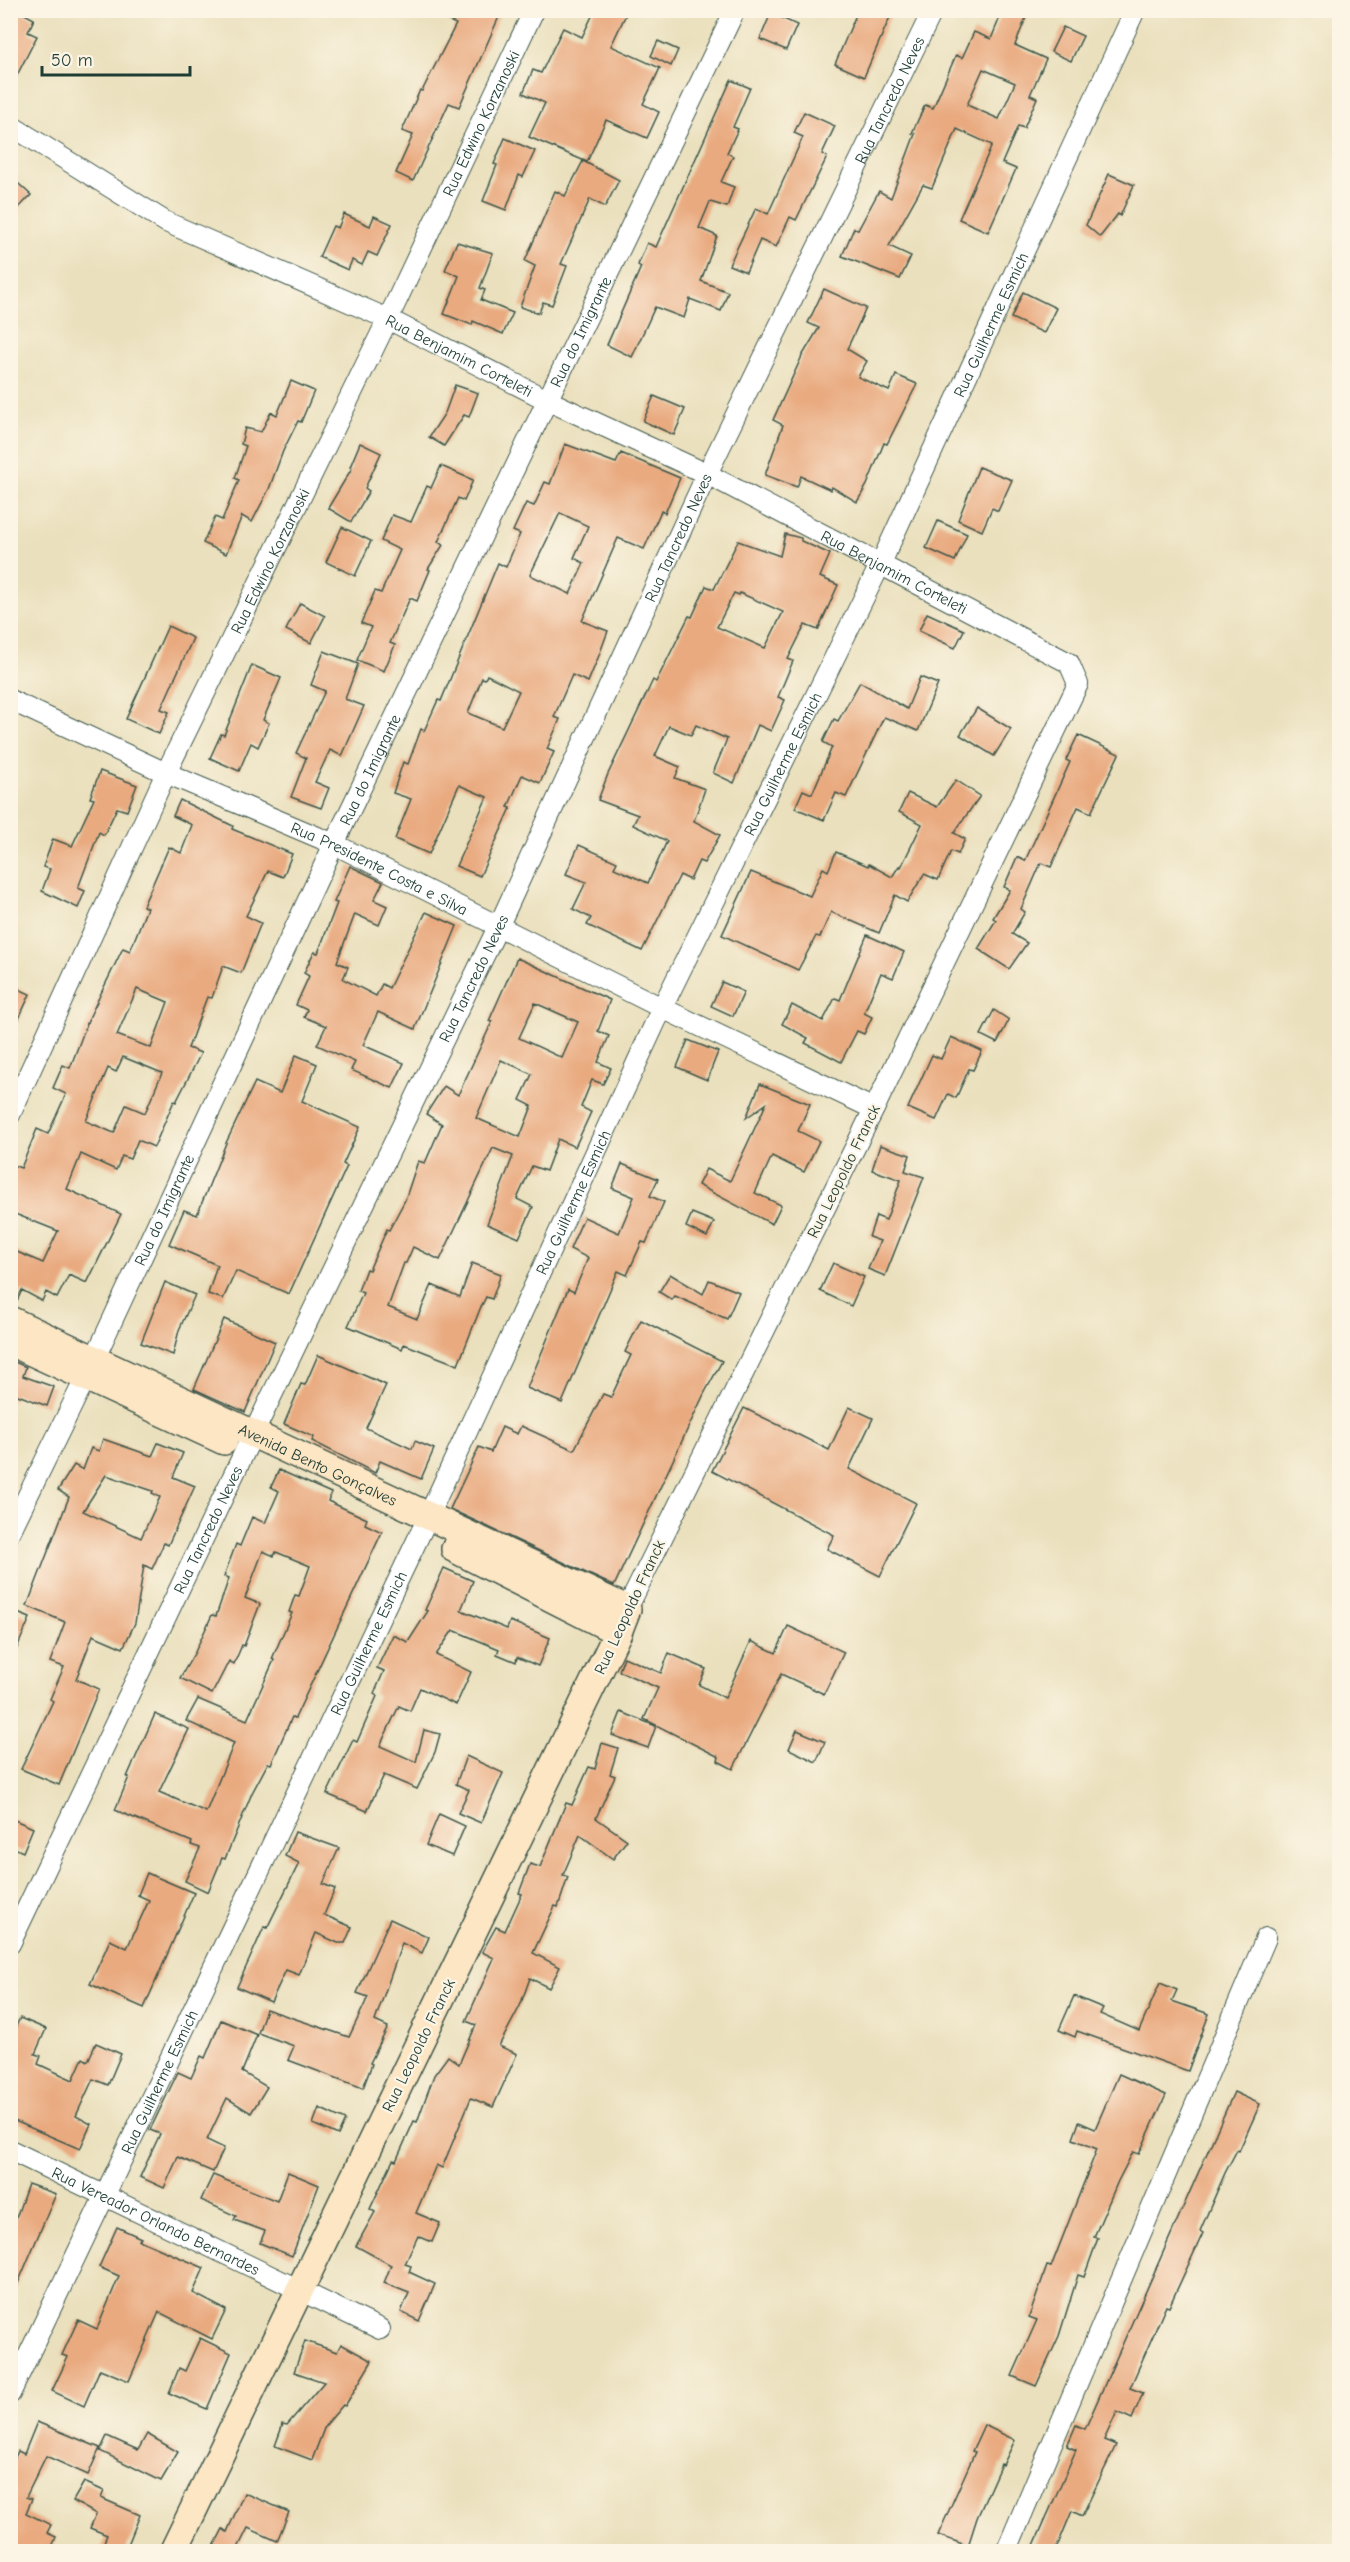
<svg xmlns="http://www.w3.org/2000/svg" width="1350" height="2562" font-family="'Comic Neue',sans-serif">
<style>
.building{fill:#e9aa80;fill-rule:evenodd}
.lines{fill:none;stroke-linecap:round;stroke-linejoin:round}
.minor-casing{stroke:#3d5549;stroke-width:22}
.secondary-casing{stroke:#3d5549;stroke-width:30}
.minor{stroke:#fff;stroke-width:20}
.secondary{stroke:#fce6c4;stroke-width:27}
.labels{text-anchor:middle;stroke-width:4.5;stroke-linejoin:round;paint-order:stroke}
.street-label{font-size:16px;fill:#1f3d34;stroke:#fcf5e5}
</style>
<rect width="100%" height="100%" fill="#fcf5e5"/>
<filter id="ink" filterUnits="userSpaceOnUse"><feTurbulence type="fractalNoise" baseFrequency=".0167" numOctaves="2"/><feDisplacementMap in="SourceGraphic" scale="12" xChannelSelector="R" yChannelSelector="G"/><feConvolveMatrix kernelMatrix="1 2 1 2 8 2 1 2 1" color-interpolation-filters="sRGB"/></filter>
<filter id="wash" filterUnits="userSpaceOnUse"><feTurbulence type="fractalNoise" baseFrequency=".008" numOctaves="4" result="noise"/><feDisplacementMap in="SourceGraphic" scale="24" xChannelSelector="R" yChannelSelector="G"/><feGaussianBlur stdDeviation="1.35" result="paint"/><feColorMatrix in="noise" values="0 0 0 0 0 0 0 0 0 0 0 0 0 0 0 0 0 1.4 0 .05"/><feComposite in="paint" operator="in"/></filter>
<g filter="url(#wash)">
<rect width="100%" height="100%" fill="#eae0bd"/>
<g id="blocks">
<g class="building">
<polygon points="10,10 17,10 34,19 28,32 37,36 10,89"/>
<polygon points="424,10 502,10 459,107 449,103 413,181 396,173 413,135 402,131 420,90 422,91 456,24"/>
<polygon points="595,10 628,10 611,46 660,68 643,104 659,112 647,138 606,120 587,162 529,137 545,103 523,93 533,70 541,73 563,28 582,37"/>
<polygon points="858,10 893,10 864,77 835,64"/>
<path d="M1003,10H1029L1015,45L1046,59L1030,95L1037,98L1024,128L1018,126L1002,163L1016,169L988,232L959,219L992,145L957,129L932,188L923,185L889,246L911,256L900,279L842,256L854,228L858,230L879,191L891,198L915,134L912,133L925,105L933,108L956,55L962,58L974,32L991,39ZM983,69L1015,83L999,119L967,105Z"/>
<polygon points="771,13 797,25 786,50 760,39"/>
<polygon points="1063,27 1083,36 1071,61 1051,52"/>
<polygon points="658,41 678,50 671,66 651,56"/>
<polygon points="731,80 750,88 733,127 738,129 727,153 733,156 721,182 734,187 727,207 710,202 699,228 717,236 701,281 728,292 721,311 690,299 684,318 655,307 632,357 607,345 641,267 638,265 647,243 656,247"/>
<polygon points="804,112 835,126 822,154 827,157 796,220 790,217 776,247 760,240 746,272 729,265 756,208 768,214 803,137 794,133"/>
<polygon points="505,138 535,151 523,177 519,175 506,210 483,201 497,165 494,164"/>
<polygon points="583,161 619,180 605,207 590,199 561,264 567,266 552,305 543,302 539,313 520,307 535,266 525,261 555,191 565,196"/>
<polygon points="1109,174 1134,185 1120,216 1118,214 1100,237 1086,225"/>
<polygon points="10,176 31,195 10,217"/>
<polygon points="344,214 370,226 374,216 392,224 377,256 368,252 362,265 352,260 348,270 319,257 333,226 338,228"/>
<polygon points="457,242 493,253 480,288 485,290 481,300 513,313 503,334 473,321 472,325 444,314 459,276 445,270"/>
<polygon points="824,289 866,308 847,349 867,361 858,377 889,391 896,375 917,384 887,444 884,443 867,485 857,502 832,487 831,490 801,476 797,487 765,475 783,425 773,420 802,356 819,328 808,323"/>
<polygon points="1023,292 1056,308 1044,333 1011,318"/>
<polygon points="291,381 314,391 301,422 298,421 283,451 269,489 252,522 242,516 226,554 203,543 215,517 222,520 239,480 235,478 246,446 241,444 245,428 261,432 271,412 277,415"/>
<polygon points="455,385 478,393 469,417 464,415 444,446 429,437 445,413"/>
<polygon points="654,396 685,409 674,435 643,421"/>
<polygon points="360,443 381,453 365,488 369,491 351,522 328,508 352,468 350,467"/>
<path d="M565,444L616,463L621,453L680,478L665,513L661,511L644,549L618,538L582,621L608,631L598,658L588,682L572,675L554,717L560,719L547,749L554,752L540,783L522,775L508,807L511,808L480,876L456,866L487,797L459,785L429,854L395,839L411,799L393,793L403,762L408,764L421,729L424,731L438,700L441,701L498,563L506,567L520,534L513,531L526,503L534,506L545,482L550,484ZM560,513L588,526L574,558L584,563L570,594L530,575ZM487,675L519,691L502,727L468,713L482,678L485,679Z"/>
<polygon points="441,466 473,480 464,501 458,498 438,542 443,545 428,569 430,570 417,601 410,598 390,643 395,645 384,671 357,660 371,627 361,623 375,591 381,593 400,550 381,541 392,515 411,522 427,486 431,488"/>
<polygon points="979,467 1012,480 998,511 992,508 982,531 958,520"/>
<polygon points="938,521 967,534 955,561 926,548"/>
<polygon points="342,527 371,541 355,576 326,562"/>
<path d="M785,534L801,538V541L830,554L820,577L838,585L818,630L805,625L788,659L793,661L778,697L785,700L771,731L758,725L734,783L713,773L727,739L696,725L691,735L669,726L655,756L680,767L675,778L705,789L694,821L720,835L704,863L699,861L690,880L680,875L642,951L587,925L591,918L573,909L586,882L566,874L579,845L617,862L614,868L648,883L667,841L633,825L638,815L598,800L608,774L653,680L656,682L689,616L692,617L706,586L714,589L738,541L780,556ZM734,593L739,595L740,593L783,612L765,648L717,627Z"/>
<polygon points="300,603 325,616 311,643 286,630"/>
<polygon points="927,613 964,630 955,648 919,631"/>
<polygon points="168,626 193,638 161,709 169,712 159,734 126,719"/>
<polygon points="324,651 358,664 345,699 364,706 342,756 330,750 315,782 329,788 321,808 291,797 306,758 296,753 325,691 311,685"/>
<polygon points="252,665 281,678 263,720 269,723 258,747 251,743 239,771 210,758 221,734 224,735"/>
<polygon points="920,677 938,684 918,731 884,717 846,797 836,793 824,820 795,808 803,790 812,794 832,747 823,742 834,719 838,721 860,682 907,709"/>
<polygon points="977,708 1011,729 994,756 960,735"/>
<polygon points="1078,735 1119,754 1091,813 1078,807 1051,867 1041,863 1021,909 1025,912 1012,934 1027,943 1009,969 978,949 996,920 993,918 1010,890 1004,887 1017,857 1025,861 1070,762 1066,760"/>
<polygon points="100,771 137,785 127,811 117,808 104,835 99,832 78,888 85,891 78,908 42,891 50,869 43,867 53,839 72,846 94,799 90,798"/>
<polygon points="956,780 980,796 954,833 965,839 958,854 951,851 938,880 924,874 907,902 895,895 879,933 831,912 820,937 816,936 798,970 722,935 751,872 810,896 823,868 828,871 836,852 868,866 869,864 892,877 899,866 901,867 922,824 899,812 908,793 937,807"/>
<path d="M180,800L233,826L232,829L292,854L283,877L268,871L246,916L261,923L241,973L223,966L212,998L207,997L188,1048L201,1053L176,1102L174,1101L154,1147L138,1140L130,1159L122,1156L116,1170L81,1154L67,1189L121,1214L87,1283L69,1275L57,1298L46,1292L42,1301L22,1290L15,1305H10V1249L43,1263L58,1231L10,1212V1164L21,1168L37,1129L48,1134L66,1094L53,1088L63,1065L70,1068L89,1018L123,948L130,951L147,908L143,906L169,847L181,853L192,825L173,816ZM137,989L168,1002L151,1048L117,1035ZM123,1057L162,1073L145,1113L126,1105L114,1133L86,1121L108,1068L116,1072Z"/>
<polygon points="350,866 383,882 374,900 387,906 379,925 355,914 337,962 348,967 343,979 376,996 382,984 389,988 426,912 457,926 415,1029 378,1012 363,1045 404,1063 392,1088 351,1070 355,1062 317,1045 326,1026 304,1017 307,1010 296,1005 309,976 304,973 314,952 318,953 337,903 334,902"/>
<polygon points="867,935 904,952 893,978 881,973 864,1013 872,1017 864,1034 857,1031 841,1062 805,1043 808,1038 782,1024 792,1005 823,1021 835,998 840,1000"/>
<path d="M517,958L610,1000L598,1031L609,1036L598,1062L611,1068L603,1084L592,1080L581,1107L591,1112L575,1147L558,1139L546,1171L532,1166L517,1199L533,1207L519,1238L487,1224L513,1156L493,1148L440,1260L413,1247L406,1263H404L388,1307L417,1319L432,1285L460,1297L472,1263L501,1274L492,1299L486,1297L480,1309L458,1365L404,1344L402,1349L348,1326L363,1293L358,1291L366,1269L369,1270L387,1229L389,1230L405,1200L418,1161L425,1163L442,1124L426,1114L444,1086L458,1095L492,1022L489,1021ZM535,1003L578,1022L562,1058L519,1038ZM501,1060L532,1074L520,1100L532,1106L520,1137L476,1118Z"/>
<polygon points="722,982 744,992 733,1016 711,1006"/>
<polygon points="10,985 30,994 10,1038"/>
<polygon points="994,1010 1009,1020 997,1043 981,1035"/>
<polygon points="951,1037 982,1051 973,1070 969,1069 956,1098 948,1094 936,1120 908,1108 932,1055 941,1059"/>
<polygon points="688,1040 718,1052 707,1080 677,1067"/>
<polygon points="296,1055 317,1064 302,1101 360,1127 343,1164 347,1166 289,1294 236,1271 223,1299 208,1294 217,1265 169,1244 184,1210 197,1215 226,1143 255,1082 280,1093"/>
<polygon points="760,1084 810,1104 798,1131 819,1141 804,1172 772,1156 755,1193 781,1205 772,1224 698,1185 706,1169 730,1181 766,1104 746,1118"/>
<polygon points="880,1145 910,1155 905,1171 924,1177 885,1276 868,1269 880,1241 869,1237 876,1216 886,1220 901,1180 872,1170"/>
<polygon points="622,1164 658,1179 650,1196 664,1202 646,1243 642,1242 627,1275 618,1271 562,1403 527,1388 568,1289 574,1292 588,1258 570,1249 584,1217 619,1233 634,1197 612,1188"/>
<polygon points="692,1213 714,1222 707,1237 686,1227"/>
<polygon points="833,1263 864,1277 851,1306 820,1291"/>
<polygon points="670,1274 703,1294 709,1280 739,1292 727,1319 675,1296 672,1300 659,1292"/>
<polygon points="165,1282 195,1295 179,1330 173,1355 141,1343"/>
<polygon points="224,1319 275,1342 245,1412 194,1389"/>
<polygon points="641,1320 722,1361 704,1394 614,1586 450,1509 479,1447 491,1452 502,1427 517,1434 521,1426 574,1450 603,1394 611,1397 631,1355 625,1352"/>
<polygon points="318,1355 386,1385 366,1428 412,1449 415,1441 434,1449 421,1479 380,1461 375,1473 312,1441 314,1437 284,1424 301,1384 305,1385"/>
<polygon points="10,1360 26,1367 23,1376 54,1387 47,1406 15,1394 10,1404"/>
<polygon points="849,1407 873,1418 849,1469 916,1503 880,1576 827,1549 834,1535 712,1471 744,1408 829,1450"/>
<path d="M103,1439L152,1456L158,1443L183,1453L173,1477L195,1486L168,1545L164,1543L152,1569L144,1565L135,1623L123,1648L93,1635L76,1679L99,1689L59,1785L21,1769L53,1701L50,1699L64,1667L50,1662L65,1622L27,1606L69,1497L58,1490L74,1465L83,1470L91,1448L99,1451ZM106,1475L153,1491L152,1493L160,1497L141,1538L83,1511Z"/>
<polygon points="279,1470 331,1493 328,1501 367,1519 365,1524 382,1532 295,1718 292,1717 271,1764 268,1763 252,1793 225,1859 222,1858 208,1892 185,1881 200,1848 191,1845 192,1842 115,1810 129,1777 127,1777 155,1714 189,1729 159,1792 206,1812 234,1743 186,1721 198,1699 247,1720 274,1660 272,1659 292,1613 289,1612 295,1595 299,1596 310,1566 276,1552 274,1556 263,1551 245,1598 260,1604 244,1646 242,1645 234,1664 229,1661 212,1694 180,1678 195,1652 212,1615 216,1616 229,1578 224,1576 236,1544 240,1546 252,1517 265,1523 279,1491 271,1487"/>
<polygon points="444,1568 473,1581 461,1610 507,1629 510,1621 550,1638 538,1666 517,1657 516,1662 497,1654 499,1649 453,1630 436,1655 471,1672 456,1705 420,1688 410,1711 399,1706 380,1746 416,1762 424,1730 440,1734 435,1752 417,1789 384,1775 367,1811 327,1794 353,1740 357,1742 377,1696 374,1694 384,1671 377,1668 393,1635 408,1642 428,1611 425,1610"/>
<polygon points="10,1610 30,1618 10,1664"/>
<polygon points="788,1626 844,1652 824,1694 781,1674 733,1769 718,1761 719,1757 644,1719 658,1688 619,1671 624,1657 661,1673 669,1653 706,1669 699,1685 725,1698 751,1641 776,1653"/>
<polygon points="621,1712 656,1726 648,1748 612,1735"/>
<polygon points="797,1730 825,1742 816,1762 789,1749"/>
<polygon points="602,1743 618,1748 610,1774 615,1776 596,1818 627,1840 613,1859 580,1835 563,1875 568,1877 558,1907 555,1906 533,1953 560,1967 549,1988 530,1978 520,2006 499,2046 517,2054 493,2107 471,2098 442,2168 436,2165 416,2213 440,2223 432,2242 418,2236 405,2264 411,2266 409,2272 435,2284 419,2321 401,2312 409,2293 384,2283 391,2265 356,2246 375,2212 370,2209 393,2160 396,2161 414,2121 417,2122 434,2075 448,2056 459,2064 476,2025 466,2021 494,1958 482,1952 496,1927 505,1931 522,1894 519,1893 530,1864 540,1867 566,1803 572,1805 589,1767 595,1769"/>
<polygon points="466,1756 503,1773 481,1823 458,1813 469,1790 456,1784"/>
<polygon points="439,1814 465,1826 452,1856 426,1845"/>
<polygon points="10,1818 33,1828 23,1852 10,1846"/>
<polygon points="295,1832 339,1848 323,1884 335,1889 324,1915 352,1927 345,1943 338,1943 316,1933 299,1975 286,1970 271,2002 237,1987 264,1927 267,1928 299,1863 285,1856"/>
<polygon points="147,1873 194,1893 144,2008 90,1984 110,1940 127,1948 149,1900 138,1895"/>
<polygon points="390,1919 429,1937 422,1953 402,1943 375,2021 388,2027 370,2063 372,2064 363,2088 288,2060 294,2046 258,2033 266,2009 349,2037 368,1997 357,1993"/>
<polygon points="1160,1983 1177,1990 1172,2001 1209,2014 1188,2071 1077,2031 1075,2037 1059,2030 1074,1996 1103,2008 1100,2014 1139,2031"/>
<polygon points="20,2018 46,2029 35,2054 41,2056 38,2064 73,2080 83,2058 88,2061 96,2043 121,2054 108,2085 93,2079 76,2116 91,2124 80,2149 10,2119 10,2038"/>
<polygon points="221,2020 257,2035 242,2072 267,2087 251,2113 227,2098 207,2140 224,2148 213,2172 178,2157 164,2188 140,2177 160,2134 150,2130 178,2072 191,2078 201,2056 205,2058"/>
<polygon points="1119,2074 1166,2095 1139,2154 1133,2152 1118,2181 1094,2237 1098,2238 1084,2277 1078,2275 1059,2336 1036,2386 1012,2376 1037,2320 1029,2317 1047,2266 1051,2267 1097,2149 1073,2139 1079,2122 1095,2129"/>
<polygon points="1234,2092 1260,2104 1239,2151 1237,2150 1225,2173 1200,2231 1203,2233 1169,2307 1166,2306 1130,2388 1143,2393 1132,2419 1117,2412 1104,2440 1116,2445 1082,2516 1072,2511 1055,2552 1031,2552 1076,2450 1067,2446 1076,2425 1085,2429"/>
<polygon points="319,2108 345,2120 338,2135 313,2124"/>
<polygon points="288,2172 319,2185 292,2256 260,2243 265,2231 234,2220 236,2216 201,2200 213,2175 277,2201"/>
<polygon points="28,2184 56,2194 10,2302 10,2220 15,2221"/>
<polygon points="117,2227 141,2238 139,2240 204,2268 193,2293 226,2310 212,2339 159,2312 129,2381 100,2369 84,2406 52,2391 68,2357 62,2355 78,2320 97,2329 119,2276 99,2267"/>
<polygon points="200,2338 231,2353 207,2409 169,2393 179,2368 185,2371"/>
<polygon points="305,2341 337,2352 341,2344 372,2361 345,2406 343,2405 325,2426 312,2460 275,2446 283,2424 287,2425 324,2382 294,2372"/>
<polygon points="37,2422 100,2448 88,2475 46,2456 26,2497 32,2499 26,2513 51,2525 47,2533 56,2537 50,2552 10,2552 10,2468 18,2451 24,2454"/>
<polygon points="984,2425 1015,2440 1003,2465 1001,2464 977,2518 968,2546 938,2535 975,2452 972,2451"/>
<polygon points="147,2434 178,2452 161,2481 100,2451 107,2436 138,2450"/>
<polygon points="84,2482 104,2491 101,2498 140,2515 125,2552 100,2552 107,2535 90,2528 96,2514 73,2501"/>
<polygon points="244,2493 289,2512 277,2541 248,2528 236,2552 211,2552 223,2529 227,2532"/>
</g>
</g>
</g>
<g filter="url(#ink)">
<use href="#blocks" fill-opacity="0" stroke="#3d5549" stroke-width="1.5"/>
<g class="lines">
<defs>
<g id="minor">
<path id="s1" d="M10,125L166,222L388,319L547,400L707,474L1069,663L1078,684L874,1109L627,1609"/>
<path id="s2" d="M10,700L166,773L334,844L662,1008L874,1109"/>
<path id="s3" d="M10,1115L166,773L388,319L534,10"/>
<path id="s4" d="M10,1532L86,1377L334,844L735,10"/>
<path id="s5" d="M10,1944L245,1451L499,925L707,474L933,10"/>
<path id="s6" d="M10,2150L380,2329"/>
<path id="s7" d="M10,2394L421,1532L662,1008L881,563L1135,10"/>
<polyline points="1006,2552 1266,1938"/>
</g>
<g id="secondary">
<path id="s8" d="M10,1320L627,1609L618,1632L173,2552"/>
<polyline points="10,1342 224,1441"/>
<polyline points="455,1549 618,1632"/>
</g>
</defs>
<use href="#minor" class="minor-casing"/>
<use href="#secondary" class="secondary-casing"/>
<use href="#minor" class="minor"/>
<use href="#secondary" class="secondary"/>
</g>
</g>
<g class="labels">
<g class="street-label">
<text dy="6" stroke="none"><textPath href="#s5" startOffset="2043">Rua Tancredo Neves</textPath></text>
<text dy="6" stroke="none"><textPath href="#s3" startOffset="1098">Rua Edwino Korzanoski</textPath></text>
<text dy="6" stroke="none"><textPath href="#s7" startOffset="2290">Rua Guilherme Esmich</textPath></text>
<text dy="6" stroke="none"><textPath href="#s4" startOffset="1329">Rua do Imigrante</textPath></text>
<text dy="6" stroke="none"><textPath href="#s1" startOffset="506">Rua Benjamim Corteleti</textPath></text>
<text dy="6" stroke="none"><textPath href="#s5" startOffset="1557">Rua Tancredo Neves</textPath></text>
<text dy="6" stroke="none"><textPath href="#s3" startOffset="612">Rua Edwino Korzanoski</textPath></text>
<text dy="6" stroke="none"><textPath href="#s1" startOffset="992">Rua Benjamim Corteleti</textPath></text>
<text dy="6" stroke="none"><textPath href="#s7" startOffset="1804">Rua Guilherme Esmich</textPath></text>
<text dy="6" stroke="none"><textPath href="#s4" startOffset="843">Rua do Imigrante</textPath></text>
<text dy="6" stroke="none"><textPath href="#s2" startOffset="406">Rua Presidente Costa e Silva</textPath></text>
<text dy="6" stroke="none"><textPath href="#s5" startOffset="1071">Rua Tancredo Neves</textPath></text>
<text transform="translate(843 1171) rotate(-64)" y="6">Rua Leopoldo Franck</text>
<text dy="6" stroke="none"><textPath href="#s7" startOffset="1318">Rua Guilherme Esmich</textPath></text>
<text dy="6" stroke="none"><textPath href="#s4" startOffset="357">Rua do Imigrante</textPath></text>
<text dy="6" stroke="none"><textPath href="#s8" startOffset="340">Avenida Bento Gonçalves</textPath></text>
<text dy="6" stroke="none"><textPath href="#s5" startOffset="459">Rua Tancredo Neves</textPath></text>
<text transform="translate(629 1607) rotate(-65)" y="6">Rua Leopoldo Franck</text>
<text dy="6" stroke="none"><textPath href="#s7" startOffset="832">Rua Guilherme Esmich</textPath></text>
<text transform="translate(418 2045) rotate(-64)" y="6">Rua Leopoldo Franck</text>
<text dy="6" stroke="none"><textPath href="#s7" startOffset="346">Rua Guilherme Esmich</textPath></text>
<text dy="6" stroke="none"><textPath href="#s6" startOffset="162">Rua Vereador Orlando Bernardes</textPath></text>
</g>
</g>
<rect width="1350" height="2562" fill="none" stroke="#fcf5e5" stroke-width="36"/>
<path d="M42 66v9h148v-9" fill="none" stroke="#1f3d34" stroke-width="3"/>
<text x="51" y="66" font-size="18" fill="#1f3d34" stroke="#fcf5e5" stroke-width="4.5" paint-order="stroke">50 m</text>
</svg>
